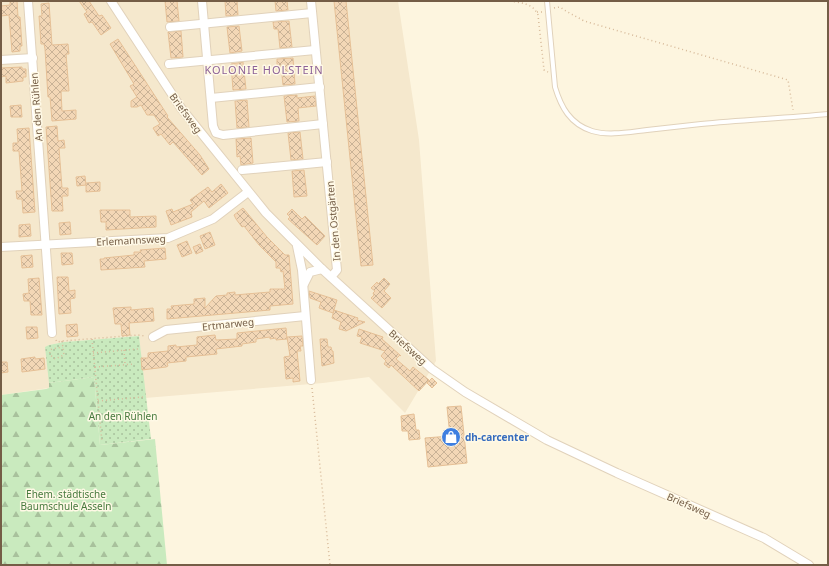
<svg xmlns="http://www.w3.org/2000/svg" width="829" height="566" font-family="'Noto Sans',sans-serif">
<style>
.residential{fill:#f5e8cd}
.forest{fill:url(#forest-firs)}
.park{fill:url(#park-dots)}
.building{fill:url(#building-cross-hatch);stroke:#e6c096}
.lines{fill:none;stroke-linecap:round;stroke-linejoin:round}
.lane-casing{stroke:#e1d2bb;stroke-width:6}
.street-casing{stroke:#e1d2bb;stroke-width:10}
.path{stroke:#d7ba9a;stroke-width:1.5;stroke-dasharray:1 3;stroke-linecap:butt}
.lane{stroke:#fff;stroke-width:4}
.street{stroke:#fff;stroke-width:8}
.labels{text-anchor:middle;stroke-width:3;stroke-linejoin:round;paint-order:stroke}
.street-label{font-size:10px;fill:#745d46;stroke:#fff9e6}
.park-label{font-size:10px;fill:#477a3e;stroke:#fff9e6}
.shop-label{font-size:10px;font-weight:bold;fill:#366cbe;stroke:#fff9e6;text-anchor:start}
.neighbourhood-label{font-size:11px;letter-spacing:1px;fill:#8d6197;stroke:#fff9e6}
</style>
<defs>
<pattern id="forest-firs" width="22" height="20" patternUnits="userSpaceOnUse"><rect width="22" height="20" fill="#c9eabe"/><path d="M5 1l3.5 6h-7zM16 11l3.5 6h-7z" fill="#a8c19c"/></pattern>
<pattern id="park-dots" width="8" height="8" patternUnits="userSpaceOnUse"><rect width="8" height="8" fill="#c9eabe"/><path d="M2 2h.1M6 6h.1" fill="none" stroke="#a8c19c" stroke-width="1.8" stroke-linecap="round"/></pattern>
<pattern id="building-cross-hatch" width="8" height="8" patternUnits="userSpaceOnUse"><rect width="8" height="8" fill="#f3d7b6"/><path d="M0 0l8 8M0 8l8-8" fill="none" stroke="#c9b296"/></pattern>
</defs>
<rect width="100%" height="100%" fill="#fdf5df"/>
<polygon class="residential" points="1,1 398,1 419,140 436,361 405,413 369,377 323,383 145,398 139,336 64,342 49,345 49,388 1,395"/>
<polygon class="forest" points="94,377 100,445 155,439 167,565 1,565 1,395 46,389 49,388 49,383"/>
<polygon class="park" points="139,336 151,439 100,445 94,377 49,383 45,347 49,345 64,342"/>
<g class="building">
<polygon points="10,1 17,1 18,17 20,17 22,46 20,46 20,51 12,52 9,15 1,16 1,6 10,5"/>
<polygon points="79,1 89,1 99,16 102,15 111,28 101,35 92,22 89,23 84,14 87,12"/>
<polygon points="165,1 177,1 179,21 167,22"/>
<polygon points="225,1 237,1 238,15 226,16"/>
<polygon points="275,1 287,1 288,10 276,11"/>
<polygon points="334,1 346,1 373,265 361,266"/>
<polygon points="49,3 52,45 68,44 69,54 66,54 69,91 61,91 62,111 76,110 76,119 52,121 50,97 48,97 45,49 44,44 41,44 39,16 42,16 41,4"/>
<polygon points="289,21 292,47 280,48 278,29 274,29 273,22"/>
<polygon points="239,26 242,51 230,53 227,27"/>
<polygon points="181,31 183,57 171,58 168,32"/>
<polygon points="118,39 168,116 167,117 200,155 209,169 202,175 173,142 170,145 161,134 158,136 153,128 160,124 154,115 147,115 141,105 137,107 131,107 131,101 137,97 130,86 134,84 110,44"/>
<polygon points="293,58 295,84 283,85 281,66 277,66 277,59"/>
<polygon points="243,62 246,89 233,90 231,64"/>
<polygon points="22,67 22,69 26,69 26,77 23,77 23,81 6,83 6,76 1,77 1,68"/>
<polygon points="297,95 297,98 315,96 316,106 298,108 299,121 287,122 284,96"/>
<polygon points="247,100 249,127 237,128 235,101"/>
<polygon points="21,105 22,117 11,117 10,106"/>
<polygon points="57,126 58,141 64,140 65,148 59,148 62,188 68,188 68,196 62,196 63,211 52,211 46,127"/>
<polygon points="29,128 35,212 23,213 22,199 17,199 16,191 22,191 19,151 13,151 13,143 18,143 17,129"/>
<polygon points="300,132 303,159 291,160 288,133"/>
<polygon points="251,138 253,163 241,165 240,156 237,157 236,139"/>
<polygon points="304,170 307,196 294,197 292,171"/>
<polygon points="85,176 86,185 77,186 76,177"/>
<polygon points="100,182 100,191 86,192 86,183"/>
<polygon points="221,184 228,193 209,208 204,201 191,212 192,217 171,225 166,211 172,209 173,212 193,204 190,200 208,187 212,192"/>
<polygon points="243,208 267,237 285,255 289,255 293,304 270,306 270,310 167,319 167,309 172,309 171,306 194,304 194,299 205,298 205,308 216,296 227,295 227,293 235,292 235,295 246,294 270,292 270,289 285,289 283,271 281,272 280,268 276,268 276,262 259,245 244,226 242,227 236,219 234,215"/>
<polygon points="292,209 302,219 305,216 325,236 317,245 288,219 290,217 287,214"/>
<polygon points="100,210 130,210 130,217 156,216 156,227 106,230 106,222 101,222"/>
<polygon points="70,222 71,234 60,235 59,223"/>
<polygon points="30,224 31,236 19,237 19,225"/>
<polygon points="210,232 215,245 205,249 200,236"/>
<polygon points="187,241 192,253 182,257 177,245"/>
<polygon points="200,244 203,251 196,254 193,247"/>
<polygon points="165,248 166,259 144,261 145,267 101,270 100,259 104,259 104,258 134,255 134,252 141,252 140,250"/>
<polygon points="61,253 72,253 73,264 62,265"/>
<polygon points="32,255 33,267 22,268 21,256"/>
<polygon points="57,277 68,277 69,291 75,290 75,298 70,299 71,313 59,314"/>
<polygon points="39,278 42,315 31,315 30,301 24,301 23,294 29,293 28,279"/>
<polygon points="384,278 390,284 384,291 391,298 382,308 371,298 374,295 373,293 375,291 371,288 377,282 378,284"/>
<polygon points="309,291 337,300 333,313 319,308 321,302 310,298"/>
<polygon points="131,307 131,310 153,308 154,321 129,323 130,335 122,336 121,324 115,324 113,308"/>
<polygon points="334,310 358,318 357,320 365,322 346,331 339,329 341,322 332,318"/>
<polygon points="77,324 78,336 67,337 66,325"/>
<polygon points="26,327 37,327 38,338 27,339"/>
<polygon points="286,328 287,339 276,340 276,338 270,339 270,337 256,339 256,342 242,344 242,346 216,349 217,354 186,357 186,361 167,363 168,366 166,367 142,370 141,358 148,358 148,353 168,351 168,346 176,345 176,347 197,345 197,337 215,335 216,340 237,339 237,333"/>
<polygon points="359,329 383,337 382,339 401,356 400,355 396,359 410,371 413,367 429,380 419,391 391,365 389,368 384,364 386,361 381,356 385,351 360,343 362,337 357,336"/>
<polygon points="302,336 303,346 300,346 301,351 297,351 300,381 293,382 293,378 286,379 284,357 290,356 287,337"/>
<polygon points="320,339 327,339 328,347 331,347 332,351 333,351 334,363 322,366"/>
<polygon points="35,357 35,359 44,358 45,369 22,372 21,359"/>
<polygon points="1,362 7,362 8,372 1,373"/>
<polygon points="432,378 437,383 432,388 427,383"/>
<polygon points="461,406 467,463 428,467 425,438 450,436 447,407"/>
<polygon points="414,414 416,430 419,430 420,439 409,440 408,431 402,431 401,416"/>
</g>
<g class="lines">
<defs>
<path id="lane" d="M547,1L555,87C561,107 570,124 592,131C609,136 629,132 647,130C665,128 683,126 701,124C743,120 786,118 828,114"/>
<g id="street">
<polyline points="28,1 52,333"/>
<polyline points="111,1 181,108 266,213 322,269 432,369 465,392 547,440 617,473 764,538 809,565"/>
<polyline points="202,1 213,126 216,133 223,135 323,124"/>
<polyline points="311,1 337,270 331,277"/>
<polyline points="170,27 312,13"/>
<polyline points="1,60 33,58"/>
<polyline points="169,64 315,50"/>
<polyline points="211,98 320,87"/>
<polyline points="242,170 327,162"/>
<polyline points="297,246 302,270 311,380"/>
<polyline points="1,247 168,238 213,219 248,192"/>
<polyline points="304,284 310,272 322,269"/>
<polyline points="153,337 166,330 305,316"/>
</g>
</defs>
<use href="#lane" class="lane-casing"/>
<use href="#street" class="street-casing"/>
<g class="path">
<path d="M510,1C521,3 533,3 538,15L544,70L548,72"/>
<path d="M554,8L560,7C568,13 576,16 584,21L788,80L793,110"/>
<polyline points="537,12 543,12"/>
<polyline points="92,339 102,442"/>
<polyline points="56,340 57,342 62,341 138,335 145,336"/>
<path d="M62,341L64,355L55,359C52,357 49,354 50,350L52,349L63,347"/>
<polyline points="124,350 125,364"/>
<polyline points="93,353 138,349"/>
<polyline points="95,367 135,364"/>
<polyline points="312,388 330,565"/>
<polyline points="98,401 143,397"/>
<polyline points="100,418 145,413"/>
</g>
<use href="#lane" class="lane"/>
<use href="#street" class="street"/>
</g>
<defs>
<symbol id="shop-disc" viewBox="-11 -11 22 22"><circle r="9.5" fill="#3f7fe0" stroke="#fff9e6"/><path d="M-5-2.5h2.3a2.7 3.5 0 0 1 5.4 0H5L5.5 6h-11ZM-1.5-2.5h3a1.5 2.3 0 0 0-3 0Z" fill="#fff"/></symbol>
</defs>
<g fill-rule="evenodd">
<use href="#shop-disc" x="440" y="426" width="22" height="22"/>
</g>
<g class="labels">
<g class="street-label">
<text transform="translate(36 107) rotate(-94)" y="4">An den Rühlen</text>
<text transform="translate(186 113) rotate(54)" y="4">Briefsweg</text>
<text transform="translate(333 221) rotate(-95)" y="4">In den Ostgärten</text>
<text transform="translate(131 240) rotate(-3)" y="4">Erlemannsweg</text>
<text transform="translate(228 324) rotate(-6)" y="4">Ertmarweg</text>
<text transform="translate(408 347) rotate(42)" y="4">Briefsweg</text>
<text transform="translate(689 505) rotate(24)" y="4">Briefsweg</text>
</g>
<g class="park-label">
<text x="123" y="420">An den Rühlen</text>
<text x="66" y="498">Ehem. städtische<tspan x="66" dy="12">Baumschule Asseln</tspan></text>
</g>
<g class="shop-label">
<text x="465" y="441">dh-carcenter</text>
</g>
<g class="neighbourhood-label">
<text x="264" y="74">KOLONIE HOLSTEIN</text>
</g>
</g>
<rect width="829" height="566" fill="none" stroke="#745d46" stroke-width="4"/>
</svg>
